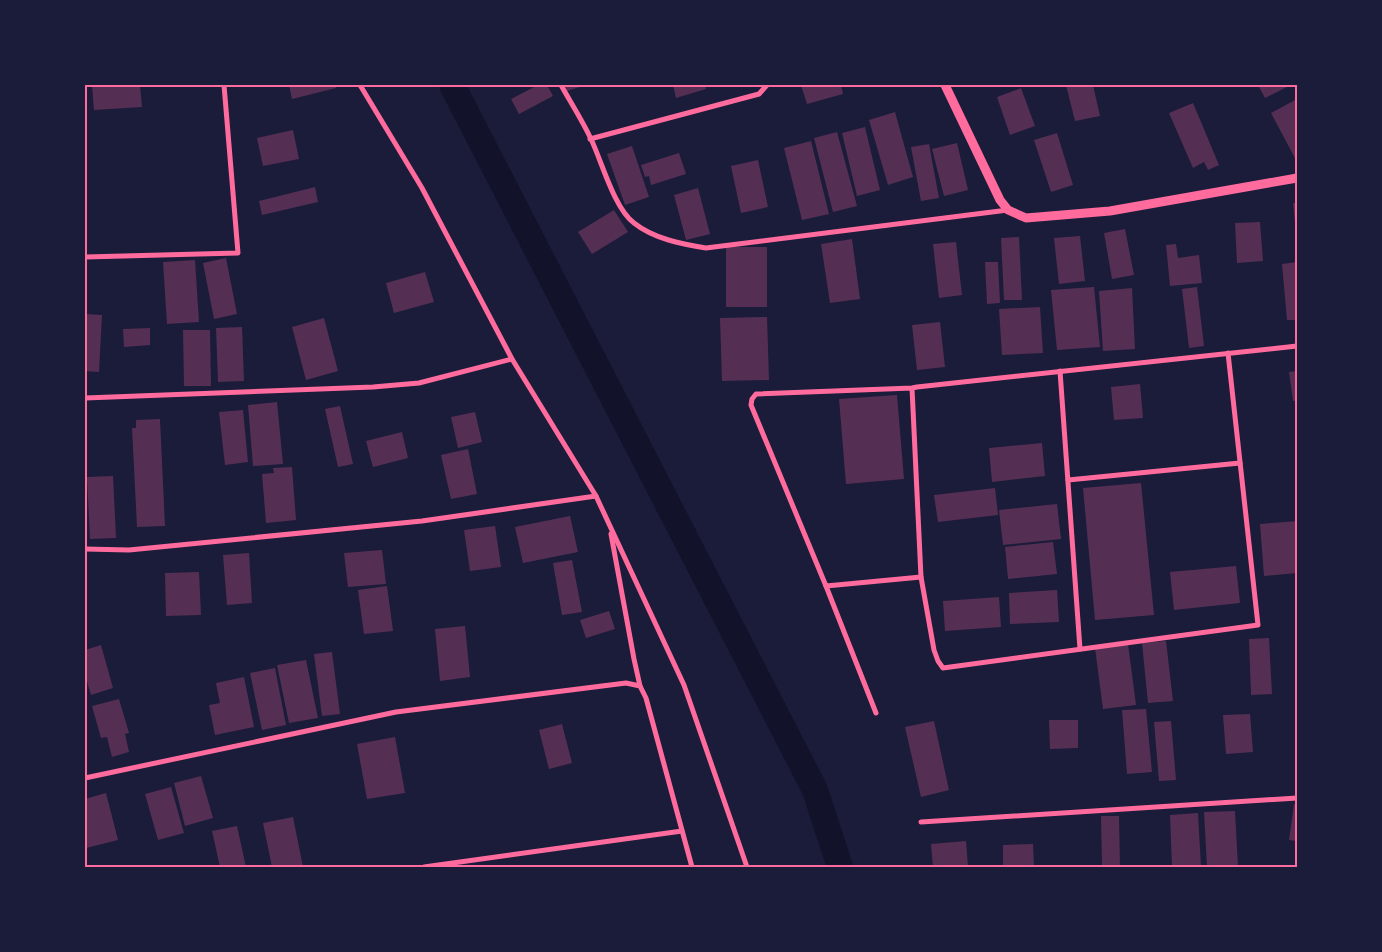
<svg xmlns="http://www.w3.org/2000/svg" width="1382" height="952" font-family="'Crimson Pro',serif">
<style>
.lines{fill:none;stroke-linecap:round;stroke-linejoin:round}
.canal{stroke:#12122b;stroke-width:26}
.building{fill:#542f53}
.minor{stroke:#ff6b9d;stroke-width:5}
.tertiary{stroke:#ff6b9d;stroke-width:9}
.neatline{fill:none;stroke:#ff6b9d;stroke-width:2}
</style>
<rect width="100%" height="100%" fill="#1b1b3a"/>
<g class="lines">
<polyline class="canal" points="452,85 815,790 840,867"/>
</g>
<g class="building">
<polygon points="92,85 140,85 142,107 94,110"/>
<polygon points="289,85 335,85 336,88 292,99"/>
<polygon points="538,85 547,85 553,96 519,114 511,99"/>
<polygon points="565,85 586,85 567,91"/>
<polygon points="673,85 705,85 706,89 676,98"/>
<polygon points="801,85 841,85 843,94 807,104"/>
<polygon points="1066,85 1093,85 1100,116 1075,121"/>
<polygon points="1258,85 1291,85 1265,98"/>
<polygon points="1021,88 1035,126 1010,135 997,97"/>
<polygon points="1297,99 1297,162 1271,113"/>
<polygon points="1193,103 1219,165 1208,170 1204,162 1193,168 1169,113"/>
<polygon points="895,112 913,177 888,185 869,120"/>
<polygon points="865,127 880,190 857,196 842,133"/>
<polygon points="293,130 299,159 263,166 257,138"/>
<polygon points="837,132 857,206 833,212 814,138"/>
<polygon points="1057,133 1073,185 1051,192 1034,140"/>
<polygon points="811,141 829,214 802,220 784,148"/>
<polygon points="957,143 968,190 944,196 932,149"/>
<polygon points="929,144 939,198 921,201 911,147"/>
<polygon points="632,146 649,197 625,205 607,154"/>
<polygon points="679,153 686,174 651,185 649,176 645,177 641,165"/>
<polygon points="758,160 768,207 741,213 731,166"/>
<polygon points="315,187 318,202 262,215 259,201"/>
<polygon points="698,188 710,234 686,240 674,195"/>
<polygon points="1293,203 1297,203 1297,232 1296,232"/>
<polygon points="614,210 628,232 592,254 578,232"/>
<polygon points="1260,222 1263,261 1237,263 1235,223"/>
<polygon points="1125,229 1134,275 1112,279 1104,233"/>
<polygon points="1080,236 1085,281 1059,284 1054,238"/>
<polygon points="1019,237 1022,300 1004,300 1001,238"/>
<polygon points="852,239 860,299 830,303 821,244"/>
<polygon points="956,242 962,295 939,298 933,244"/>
<polygon points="1176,244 1178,258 1199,255 1202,283 1170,286 1166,245"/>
<rect x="726" y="247" width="41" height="60"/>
<polygon points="226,258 237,314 214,319 203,263"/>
<polygon points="195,260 199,322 167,324 163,262"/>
<polygon points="985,262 998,262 1000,303 987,304"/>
<polygon points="1297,262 1297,320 1287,320 1282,264"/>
<polygon points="425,272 434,302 394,313 386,283"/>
<polygon points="1094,287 1100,347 1057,350 1051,290"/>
<polygon points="1197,287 1204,346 1189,348 1182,289"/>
<polygon points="1132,288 1135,349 1103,351 1099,291"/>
<polygon points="1040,307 1043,353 1002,355 999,309"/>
<polygon points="85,314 102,315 99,372 85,371"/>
<polygon points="767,317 769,380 722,381 720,318"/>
<polygon points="324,318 338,371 306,380 292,327"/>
<polygon points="940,322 945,367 917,370 912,325"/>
<polygon points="242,327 244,381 218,382 216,328"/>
<polygon points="150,328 150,345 124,347 123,329"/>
<polygon points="183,330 210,330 211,386 184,386"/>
<polygon points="1297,371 1297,400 1293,401 1289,372"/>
<polygon points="1140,384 1143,418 1114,420 1111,387"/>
<polygon points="897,395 904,479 846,484 839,399"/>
<polygon points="277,402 283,464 253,466 248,405"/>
<polygon points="340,406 353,464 338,467 325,409"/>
<polygon points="243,410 248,462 225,465 219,412"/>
<polygon points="475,412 482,442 458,448 451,417"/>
<polygon points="160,419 165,526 137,527 132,428 136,428 136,420"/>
<polygon points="402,432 408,458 373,467 366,441"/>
<polygon points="1042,443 1045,476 992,482 989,448"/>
<polygon points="468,449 477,494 451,499 441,455"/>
<polygon points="292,467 296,520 266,523 262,474 274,473 273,468"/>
<polygon points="113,476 116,538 90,539 87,477"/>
<polygon points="1141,483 1154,615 1095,620 1083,488"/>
<polygon points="995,488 998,515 938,522 934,495"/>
<polygon points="1057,504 1061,539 1003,545 999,510"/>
<polygon points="570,516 578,552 523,563 515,527"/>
<polygon points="1297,521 1297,573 1264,576 1260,524"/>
<polygon points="495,526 501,567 470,571 464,530"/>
<polygon points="1053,542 1057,574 1008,579 1005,547"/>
<polygon points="382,550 386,584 348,587 344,553"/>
<polygon points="249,553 252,603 227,605 223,555"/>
<polygon points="572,560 582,612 562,615 553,563"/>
<polygon points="1236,566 1240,603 1174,610 1170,572"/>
<polygon points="199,572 201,615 166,616 165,573"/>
<polygon points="387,586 393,631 364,634 358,590"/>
<polygon points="1057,590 1059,622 1010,624 1009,593"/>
<polygon points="999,597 1001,627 945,631 943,601"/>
<polygon points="609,611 615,629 586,638 580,620"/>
<polygon points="465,626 470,677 440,681 435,629"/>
<polygon points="1269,638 1272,694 1251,695 1249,639"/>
<polygon points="1166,641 1173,701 1148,703 1142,643"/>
<polygon points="1128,644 1136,705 1103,709 1095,648"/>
<polygon points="101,645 113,688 91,695 85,675 85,650"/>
<polygon points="332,652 340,714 322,716 314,654"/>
<polygon points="306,660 318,718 289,723 277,665"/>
<polygon points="275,668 286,725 262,730 250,673"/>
<polygon points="244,677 254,727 215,735 209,705 220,703 216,683"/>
<polygon points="119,699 129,733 125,734 129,752 112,757 107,737 101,738 92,706"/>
<polygon points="1146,709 1152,772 1127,774 1122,710"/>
<polygon points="1250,714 1253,752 1226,754 1223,715"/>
<polygon points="1049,720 1078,720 1078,748 1050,749"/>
<polygon points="934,721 949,790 921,797 905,727"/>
<polygon points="1171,721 1176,780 1159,781 1154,722"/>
<polygon points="562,724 572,763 549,769 539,730"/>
<polygon points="395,737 405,793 367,799 357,744"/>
<polygon points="201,776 213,818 185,826 174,783"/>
<polygon points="171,787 184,833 158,840 145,794"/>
<polygon points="106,793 118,840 86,848 85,799"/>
<polygon points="1294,804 1297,805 1297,841 1289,840"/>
<polygon points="1235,811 1238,867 1207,867 1204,812"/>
<polygon points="1198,813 1201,867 1172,867 1170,815"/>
<polygon points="1101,816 1119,816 1120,867 1102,867"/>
<polygon points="293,817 303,867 272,867 263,823"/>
<polygon points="237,826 246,867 220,867 212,831"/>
<polygon points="966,841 968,867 933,867 931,844"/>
<polygon points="1033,844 1034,867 1003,867 1003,845"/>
</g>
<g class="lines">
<g class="minor">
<polyline points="360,85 422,188 512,359 596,496 684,685 747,867"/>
<path d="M561,85C571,103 582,120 591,139C602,162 614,208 634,223C654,239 682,244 706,248L1008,210"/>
<polyline points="590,139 759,94 767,85"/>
<polyline points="85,257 238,253 224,85"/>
<polyline points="1060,371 1080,649"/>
<polyline points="912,388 921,577 826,586 751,405 752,399 756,394 912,388 917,387 1297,346"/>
<polyline points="85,398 373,387 419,383 512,359"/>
<polyline points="1068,480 1240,463"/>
<polyline points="611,534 634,659 640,686"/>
<polyline points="85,549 129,550 422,521 596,496"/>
<polyline points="921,577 934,650 938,661 943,668 1258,625 1228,353"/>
<polyline points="826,586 876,713"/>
<polyline points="85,778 396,712 626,683 640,686 646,698 692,867"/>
<polyline points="921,822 1297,798"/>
<polyline points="424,867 682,831"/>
</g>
<polyline class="tertiary" points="945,85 1000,200 1008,210 1026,218 1110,211 1297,178"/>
</g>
<rect width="1382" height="952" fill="none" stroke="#1b1b3a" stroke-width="172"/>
<rect x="86" y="86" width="1210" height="780" class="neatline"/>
</svg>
